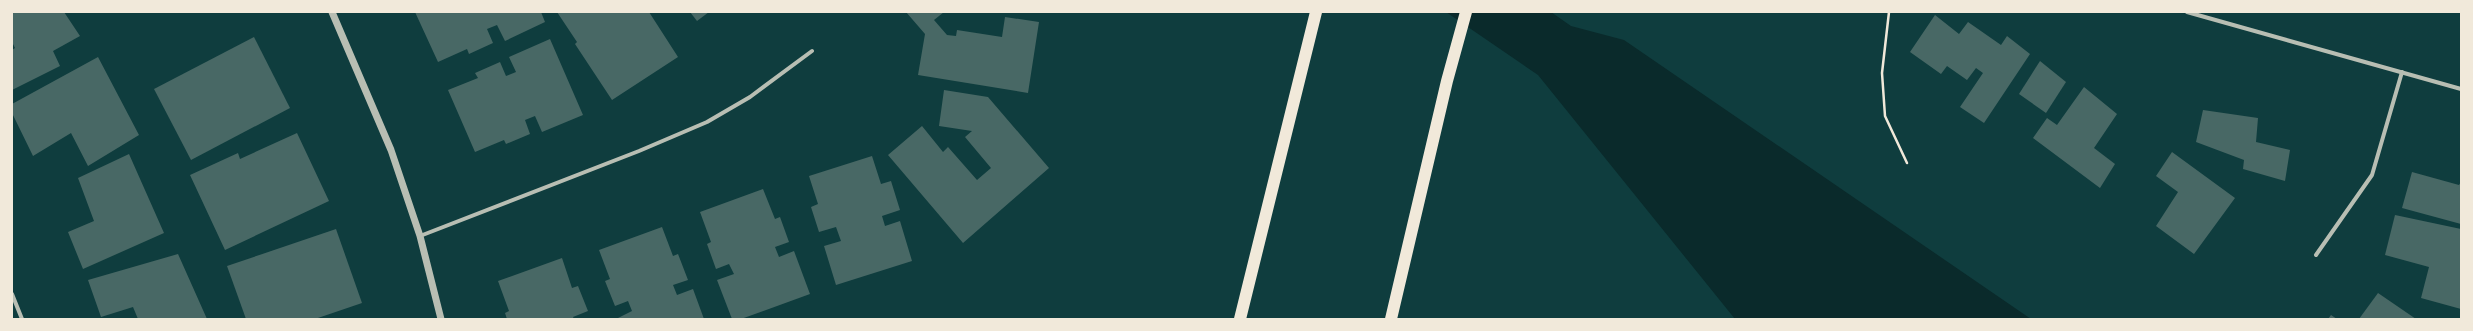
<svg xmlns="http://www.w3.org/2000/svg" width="2473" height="331" font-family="'Roboto Condensed',sans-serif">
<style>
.water{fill:#0a2a2b}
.building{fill:#486865}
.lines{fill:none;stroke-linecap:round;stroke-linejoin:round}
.path{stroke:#f1e9da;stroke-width:2.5}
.minor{stroke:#b8beb3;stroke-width:4}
.tertiary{stroke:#b8beb3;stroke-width:7}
.motorway{stroke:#f1e9da;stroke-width:12}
</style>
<rect width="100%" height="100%" fill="#0f3d3e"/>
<polygon class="water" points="1446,12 1551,12 1571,26 1624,40 2031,319 1735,319 1538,75"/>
<g class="building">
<polygon points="12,12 64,12 80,36 53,51 60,66 12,90 12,50 15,48 12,42"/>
<polygon points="415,12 541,12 545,22 505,41 497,25 487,29 493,43 469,54 467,49 438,62"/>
<polygon points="557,12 649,12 678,57 612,100 575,44 577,42"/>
<polygon points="690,12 709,12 697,21"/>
<polygon points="906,12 944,12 934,20 947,35 956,36 957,30 1002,37 1005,17 1039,22 1028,93 918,75 925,34"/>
<polygon points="1935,15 1959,34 1968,22 2001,45 2007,36 2030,54 1984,123 1960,107 1983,73 1976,68 1967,80 1947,66 1941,74 1910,52"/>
<polygon points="254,37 290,108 191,160 154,89"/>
<polygon points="550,39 583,115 542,132 535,116 525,120 530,134 506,144 504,140 475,152 448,90 478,78 475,73 500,62 506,76 516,72 509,57"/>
<polygon points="98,57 139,135 88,166 71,133 33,156 12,113 12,104"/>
<polygon points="2040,61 2066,82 2046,113 2019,94"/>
<polygon points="2084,87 2117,114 2094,148 2115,164 2100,188 2033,138 2047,118 2057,125"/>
<polygon points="944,90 988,97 1049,168 963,243 888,155 922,126 943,152 948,147 977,180 991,168 965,137 972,131 939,126"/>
<polygon points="2203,110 2258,118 2256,142 2290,150 2285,181 2243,169 2244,160 2196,142"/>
<polygon points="297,133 329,201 225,250 190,175 238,153 240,159"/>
<polygon points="2172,152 2235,198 2194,254 2156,226 2178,192 2156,176"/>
<polygon points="129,154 164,233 83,269 68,232 94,221 78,178"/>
<polygon points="872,156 881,184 891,181 900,210 882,216 885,226 900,221 912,261 836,285 824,246 841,241 836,227 819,232 811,207 818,204 809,176"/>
<polygon points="2412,172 2459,185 2461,182 2461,224 2402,208"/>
<polygon points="763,189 775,219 780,217 789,242 775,247 779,257 794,251 810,294 741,319 732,319 717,280 734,274 729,264 716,269 707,244 711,242 700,212"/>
<polygon points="2395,215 2461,229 2461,309 2421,298 2429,267 2385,255"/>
<polygon points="662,227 673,256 678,254 688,280 673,285 677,295 693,289 704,319 616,319 632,311 628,301 615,306 605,281 610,279 599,250"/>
<polygon points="336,229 362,303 315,319 246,319 227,266"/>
<polygon points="178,254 207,319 138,319 133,307 101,317 88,280"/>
<polygon points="562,258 572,288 578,286 588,311 573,317 574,319 507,319 505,313 509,311 498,281"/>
<polygon points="2378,293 2416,319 2359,319"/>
<polygon points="2331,315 2337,319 2328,319"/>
</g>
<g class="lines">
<polyline class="path" points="1889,12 1882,73 1885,116 1907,163"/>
<g class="minor">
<polyline points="2187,12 2461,89"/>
<polyline points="420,236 639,151 707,122 750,97 812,51"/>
<polyline points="2316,255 2372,175 2402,72"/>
<polyline points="12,294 22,319"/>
</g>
<polyline class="tertiary" points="332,12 391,150 420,236 441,319"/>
<g class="motorway">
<polyline points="1240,319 1316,12"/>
<polyline points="1391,319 1447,81 1466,12"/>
</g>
</g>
<rect width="2473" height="331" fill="none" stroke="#f1e9da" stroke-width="26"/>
</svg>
